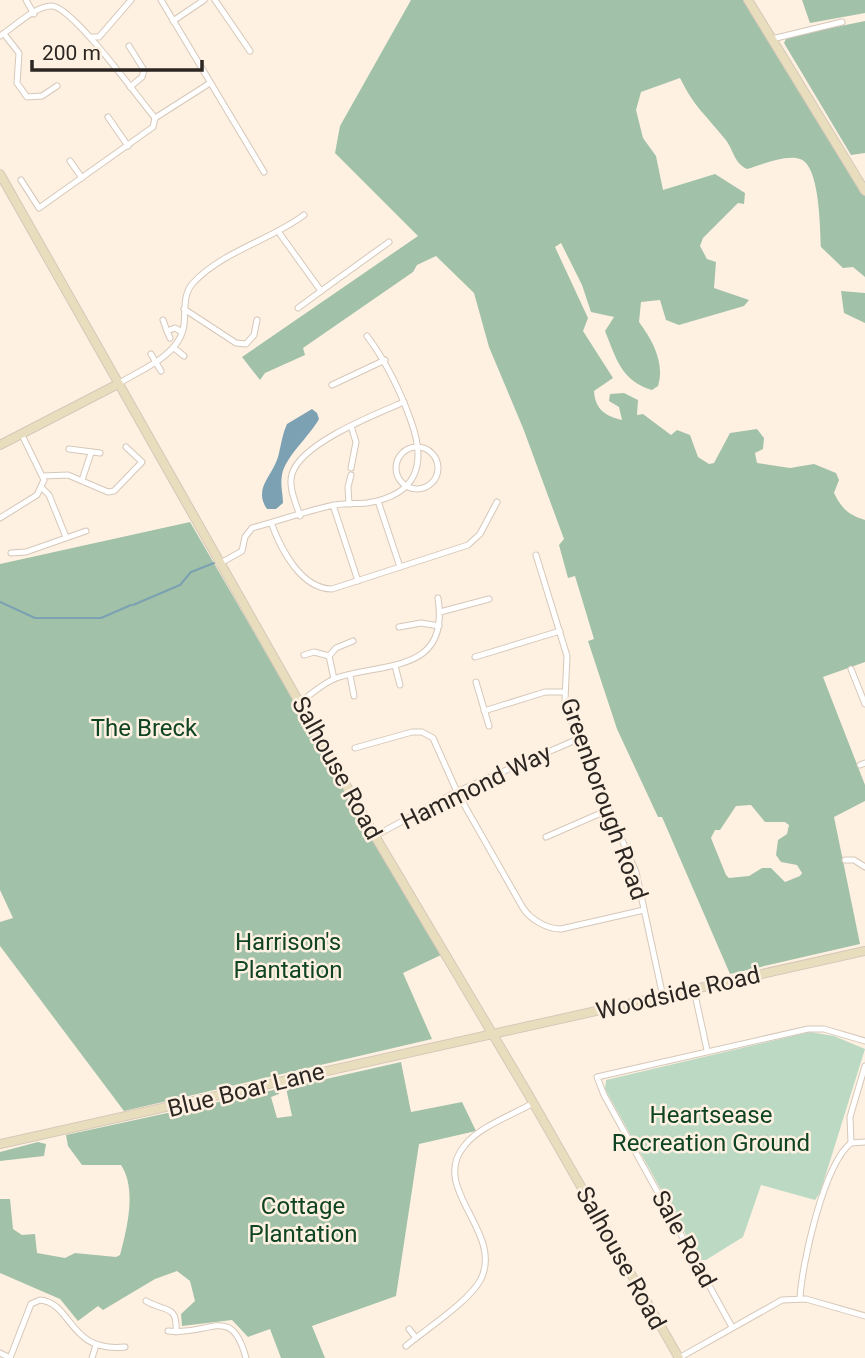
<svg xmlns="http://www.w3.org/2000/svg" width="865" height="1358" font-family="Roboto,sans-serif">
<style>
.green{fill:#bbd9c3}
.forest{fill:#a1c1a9;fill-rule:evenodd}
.water{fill:#7ba1b2}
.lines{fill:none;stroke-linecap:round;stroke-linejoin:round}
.stream{stroke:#7ba1b2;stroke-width:2}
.street-casing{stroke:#d6c8b9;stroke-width:7}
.secondary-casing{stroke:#d6c8b9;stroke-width:10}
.street{stroke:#fff;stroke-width:5}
.secondary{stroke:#e8debe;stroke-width:8}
.labels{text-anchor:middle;stroke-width:5;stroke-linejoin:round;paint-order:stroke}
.park-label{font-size:24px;fill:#0e4424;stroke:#fff1e2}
.street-label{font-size:24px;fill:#2b2621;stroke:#fff1e2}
</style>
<rect width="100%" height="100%" fill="#fff1e2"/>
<polygon class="green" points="810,1032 834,1036 865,1049 820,1193 815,1200 761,1185 743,1237 706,1260 700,1260 605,1089 606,1080"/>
<g class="forest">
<path d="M411,0H743L865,196V277L853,267L843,268L821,247C820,229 820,165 800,159C786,154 761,165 747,169C733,162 734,150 725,139C705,114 695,108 680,78L641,92L636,110L643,138L656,156L663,190L715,174L745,193L744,204L738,203L703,238L700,246L707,259L716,262L714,288L749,300L744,306L679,325L666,320L660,300L641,302L639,322C653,341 665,363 658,386L652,390C621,381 616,358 605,331L614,317L591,312L582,285L561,243L555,247L588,318L583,331L613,378L594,391C595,409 605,416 622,420L619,407L609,401L610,394L624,393L638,400L637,415L643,414L671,435L677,430L690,435L698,457L709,464L714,463L730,433L757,429L764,438L763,449L755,453L757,463L790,468L814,464L836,473L839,480L834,493C843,511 850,515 865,520V662L823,677L865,785V801L834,817L860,944L730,974L662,817H658L617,729L588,641L594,639L575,576L568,578L559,545L564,539L523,428L489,347L474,293L436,256L417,265L413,272L303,348L305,355L265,373L260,380L242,357L418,236L335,153L340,126ZM751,805L765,822H785L789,825L787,834L778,840L776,855L781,862L797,865L802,873L800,876L785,882L771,868H762L749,876L729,878L726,875L711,838L715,830H720L736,806Z"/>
<polygon points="802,0 865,0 865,13 810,23"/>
<polygon points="865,21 865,153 851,155 784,43 787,37"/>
<polygon points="841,291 865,293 865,323 844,313"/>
<polygon points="190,522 441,955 403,973 432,1039 124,1111 0,946 0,922 13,918 0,890 0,564"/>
<path d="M401,1062L411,1112L462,1102L476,1131L419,1144L396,1296L312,1326L325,1358H281L270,1329L248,1337L232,1320L182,1326L181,1314L195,1301L190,1281L177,1271L155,1279L103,1310L98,1306L78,1321L60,1299L0,1273V1199H10L13,1229L22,1235L35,1234L37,1253L65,1258L75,1253L116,1257L120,1255C127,1229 137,1189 121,1165H82L68,1146L66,1135L278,1089L279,1094L271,1097L277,1118L292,1116L286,1088Z"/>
<polygon points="38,1142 46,1144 44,1156 0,1161 0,1152"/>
</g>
<path class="water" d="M312,409L317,413L319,419C309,437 285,457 282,475C280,485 283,494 283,503L276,509H267C253,488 272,477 278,457C281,446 282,435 287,424Z"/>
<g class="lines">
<g class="stream">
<polyline points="0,602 35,618 101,618 131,605"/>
<polyline points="133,605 180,585 191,572 214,563"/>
</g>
<defs>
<g id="street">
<polyline points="26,0 34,14"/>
<polyline points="161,0 264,172"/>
<polyline points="215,0 250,51"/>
<polyline points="173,21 204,0"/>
<polyline points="4,34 19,53 17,83 27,97 42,96 57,86"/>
<path d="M0,36C13,28 36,5 52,6C73,7 139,99 155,118"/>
<polyline points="92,37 99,37 131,0"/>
<polyline points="772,39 842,22"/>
<polyline points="129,46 144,70 142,77 130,87"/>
<polyline points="108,117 128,146"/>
<polyline points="155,118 210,83"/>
<polyline points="70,161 82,178"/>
<polyline points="21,180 39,208 153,127 155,118"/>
<polyline points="280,234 321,291 298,308"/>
<polyline points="321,291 389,242"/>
<polyline points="184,309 236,343 246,344 254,335 257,320"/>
<polyline points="163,320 167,331"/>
<polyline points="170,338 167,331 175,328 182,332"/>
<polyline points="174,348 184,356"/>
<polyline points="151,354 161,371"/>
<path d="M118,384C140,370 176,357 183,330C187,315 181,296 193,283C223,251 269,241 304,215"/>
<polyline points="332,385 385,360"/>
<polyline points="351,426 356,442 351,468"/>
<circle cx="417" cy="468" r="21"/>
<polyline points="69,449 100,453"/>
<polyline points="43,476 68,475 108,492 114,491 142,462 126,447"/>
<polyline points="82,480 91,453"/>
<polyline points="42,488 49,495 66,537"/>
<polyline points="378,501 400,567"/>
<polyline points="349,504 348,487 351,475"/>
<polyline points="333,505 358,581"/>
<path d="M300,516C296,503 288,487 292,474C301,443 376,414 404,402"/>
<polyline points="0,518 37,495 44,480 21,433"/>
<path d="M272,525C281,549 301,589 332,589L468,545L480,534L497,502"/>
<polyline points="11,553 26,552 86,531"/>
<polyline points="536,555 567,656 565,700 575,732 636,872 663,997"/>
<path d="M219,564L242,551L245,537L252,528C279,521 308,510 335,505C346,503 357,504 367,503C417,495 427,465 411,421C400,390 387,363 367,336"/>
<polyline points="440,612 489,599"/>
<polyline points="399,627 421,623 439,626"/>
<polyline points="304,655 314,652 329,656"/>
<polyline points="475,657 560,631"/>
<polyline points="395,666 400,685"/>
<polyline points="851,669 865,704"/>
<polyline points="350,675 354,696"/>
<polyline points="334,679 329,656 336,648 353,641"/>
<polyline points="476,682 489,726"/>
<path d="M300,702C312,694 323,683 336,678C384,662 450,674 438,598"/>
<polyline points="484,711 545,692 564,692"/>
<path d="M355,748L412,732H422L433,738L458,794L523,908C531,920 547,929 561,929L644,910"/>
<polyline points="860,765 865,763"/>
<polyline points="375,836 456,792 578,739"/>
<polyline points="546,837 608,810"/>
<polyline points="845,860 854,860 865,867"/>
<polyline points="694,990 707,1050"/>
<polyline points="851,1143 850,1117 865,1066"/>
<path d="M800,1298C802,1263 824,1164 851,1143L865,1142"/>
<path d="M146,1301C164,1312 178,1304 176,1332"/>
<polyline points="732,1327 604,1095 597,1077 808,1029 824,1029 865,1041"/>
<polyline points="409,1329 416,1338"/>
<path d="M168,1331C210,1336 231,1303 246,1358"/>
<path d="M406,1346C426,1329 469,1302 481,1279C504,1231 428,1188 465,1145C480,1126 513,1115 533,1103"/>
<polyline points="0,1353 10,1358"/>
<path d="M10,1358L31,1304L40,1300C73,1303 68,1353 125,1347"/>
<polyline points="92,1358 96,1345"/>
<polyline points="679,1358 782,1300 806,1299 865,1316"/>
</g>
<g id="secondary">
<polyline points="748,0 865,191"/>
<polyline points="0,174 375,836 527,1092 679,1358"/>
<polyline points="0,445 118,384"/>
<polyline points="0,1144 865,951"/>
</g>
</defs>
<use href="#street" class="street-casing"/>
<use href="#secondary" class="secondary-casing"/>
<use href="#street" class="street"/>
<use href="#secondary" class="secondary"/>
</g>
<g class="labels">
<g class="park-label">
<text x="144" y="736">The Breck</text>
<text x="288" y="950">Harrison's<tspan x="288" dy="28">Plantation</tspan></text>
<text x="711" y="1123">Heartsease<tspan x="711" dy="28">Recreation Ground</tspan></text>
<text x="303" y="1214">Cottage<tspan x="303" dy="28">Plantation</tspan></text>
</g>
<g class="street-label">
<text transform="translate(337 768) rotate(61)" y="8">Salhouse Road</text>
<text transform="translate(476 787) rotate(-26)" y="8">Hammond Way</text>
<text transform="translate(604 799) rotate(70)" y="8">Greenborough Road</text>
<text transform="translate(678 993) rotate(-13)" y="8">Woodside Road</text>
<text transform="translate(246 1090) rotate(-14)" y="8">Blue Boar Lane</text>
<text transform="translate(684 1239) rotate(61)" y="8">Sale Road</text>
<text transform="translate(621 1258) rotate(61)" y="8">Salhouse Road</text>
</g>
</g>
<path d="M32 60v10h170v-10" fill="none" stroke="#2b2621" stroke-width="3.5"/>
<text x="42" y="60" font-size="21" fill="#2b2621" stroke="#fff1e2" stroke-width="5" paint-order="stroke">200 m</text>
</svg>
